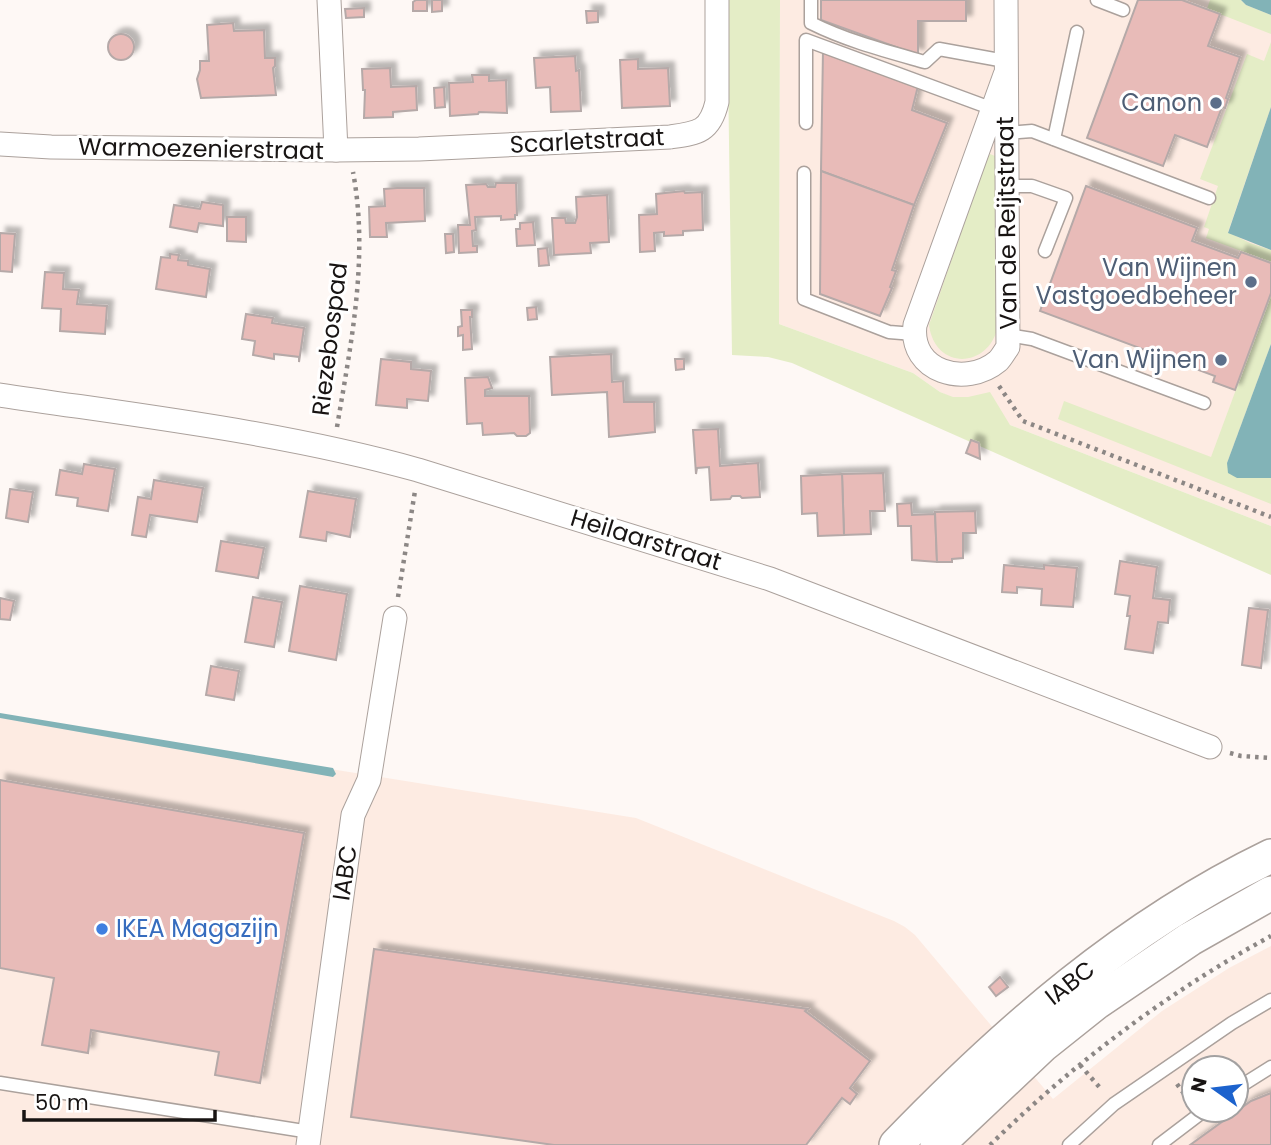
<svg xmlns="http://www.w3.org/2000/svg" width="1271" height="1145" font-family="Poppins,sans-serif">
<style>
.built{fill:#fdebe2;fill-rule:evenodd}
.green{fill:#e4edc6}
.water{fill:#82b3b7}
.building{fill:#e8bbb8;stroke:#b5a9a8;stroke-width:2;filter:url(#shadow)}
.lines{fill:none;stroke-linecap:round;stroke-linejoin:round}
.lane-casing{stroke:#aba19c;stroke-width:15}
.street-casing{stroke:#aba19c;stroke-width:25}
.secondary-casing{stroke:#aba19c;stroke-width:36}
.path{stroke:#8c8785;stroke-width:4.5;stroke-dasharray:3.5 5;stroke-linecap:butt}
.lane{stroke:#fff;stroke-width:12}
.street{stroke:#fff;stroke-width:23}
.secondary{stroke:#fff;stroke-width:33}
.service-dot{fill:#5c6f8a;stroke:#fff;stroke-width:2.5}
.shop-dot{fill:#3f7fe0;stroke:#fff;stroke-width:2.5}
.labels{text-anchor:middle;stroke-width:6;stroke-linejoin:round;paint-order:stroke}
.service-label{font-size:24px;fill:#4e5e75;stroke:#fff;text-anchor:end}
.street-label{font-size:24px;fill:#181413;stroke:#fff}
.shop-label{font-size:24px;fill:#366cbe;stroke:#fff;text-anchor:start}
</style>
<defs>
<filter id="shadow"><feDropShadow dx="6" dy="-6" stdDeviation="2" flood-color="#0004"/></filter>
</defs>
<rect width="100%" height="100%" fill="#fef8f5"/>
<g class="built">
<polygon points="780,0 1271,0 1271,526 1010,425 940,392 913,373 779,324"/>
<path d="M0,716L636,818L894,921L905,927L915,935L1053,1099L1162,1011L1229,968L1271,946V1145H0ZM1194,1068H1236V1110H1194Z"/>
</g>
<g class="green">
<polygon points="727,0 780,0 779,324 913,373 940,392 953,397 968,397 990,392 1010,425 1271,526 1271,575 792,363 768,357 732,355"/>
<polygon points="1210,0 1241,0 1246,5 1271,15 1271,34 1207,9"/>
<polygon points="1271,42 1271,107 1228,232 1250,243 1271,250 1271,262 1206,238 1209,229 1204,227 1218,186 1200,179 1247,54 1264,61"/>
<path d="M990,154L995,156L998,326C989,369 935,371 929,325L986,160Z"/>
<polygon points="1271,295 1271,344 1227,463 1237,478 1271,478 1271,504 1058,419 1064,401 1211,457"/>
</g>
<g class="water">
<polygon points="1241,0 1271,0 1271,15 1246,5"/>
<polygon points="1271,107 1271,250 1228,233"/>
<polygon points="1271,344 1271,478 1237,478 1228,473 1227,463"/>
<polygon points="0,713 333,768 336,774 333,777 0,718"/>
</g>
<g class="building">
<polygon points="416,0 427,0 427,11 413,11 413,2"/>
<polygon points="432,0 442,0 442,11 432,12"/>
<polygon points="821,0 966,0 966,21 918,21 918,55 821,20"/>
<polygon points="1138,0 1182,0 1220,14 1208,46 1240,57 1226,98 1228,99 1225,108 1222,107 1207,147 1175,135 1163,166 1087,138"/>
<polygon points="364,8 364,17 346,18 345,9"/>
<polygon points="586,11 598,11 598,22 587,23"/>
<polygon points="233,23 234,31 264,30 265,58 275,58 275,66 273,68 276,95 201,98 197,79 200,70 200,61 209,61 207,25"/>
<circle cx="121" cy="47" r="13"/>
<polygon points="823,51 918,86 912,110 947,123 914,205 821,171"/>
<polygon points="575,56 576,71 579,70 581,111 551,112 550,87 536,88 534,58"/>
<polygon points="638,59 638,69 668,68 670,106 622,108 620,60"/>
<polygon points="390,68 391,87 416,86 417,110 393,112 393,117 364,118 365,90 363,90 362,69"/>
<polygon points="472,75 489,75 489,81 506,80 507,113 479,112 478,114 450,116 449,83 473,82"/>
<polygon points="444,87 445,107 435,108 434,88"/>
<polygon points="821,171 914,205 892,270 896,271 890,287 892,288 880,316 820,294"/>
<polygon points="496,183 516,183 517,215 515,215 515,219 501,220 501,216 475,217 476,230 472,231 473,246 477,246 477,252 459,253 458,225 470,225 466,185 486,184 488,187 495,187"/>
<polygon points="1086,186 1197,228 1192,241 1238,258 1241,252 1271,263 1271,293 1235,390 1213,382 1215,376 1040,311"/>
<polygon points="397,188 424,188 425,221 386,223 387,237 370,237 369,207 385,206 384,189"/>
<polygon points="684,191 685,193 702,192 703,230 683,231 683,235 664,236 664,232 654,233 655,251 640,252 639,215 657,214 656,194"/>
<polygon points="607,195 609,242 590,243 591,253 554,255 552,218 565,218 566,223 575,223 577,217 576,197"/>
<polygon points="202,202 223,205 223,226 199,223 197,232 170,227 174,205 200,209"/>
<polygon points="227,217 246,217 246,242 227,241"/>
<polygon points="533,222 535,245 517,246 516,229 520,229 520,223"/>
<polygon points="0,233 15,234 12,272 0,271"/>
<polygon points="445,234 453,234 454,252 446,253"/>
<polygon points="547,248 549,265 539,266 538,249"/>
<polygon points="170,254 179,255 178,260 188,261 188,265 210,269 206,297 156,289 161,257 170,258"/>
<polygon points="45,272 64,273 63,289 79,290 77,304 107,306 105,334 60,331 61,309 42,308"/>
<polygon points="536,307 537,319 528,320 527,308"/>
<polygon points="461,310 472,310 472,317 470,317 472,349 463,350 463,335 458,336 458,327 462,326"/>
<polygon points="246,314 273,318 272,323 304,328 299,362 299,357 274,354 274,359 253,355 255,341 242,339"/>
<polygon points="611,354 612,382 623,381 624,402 654,402 655,432 609,437 607,392 552,395 550,357"/>
<polygon points="381,359 411,362 411,369 431,371 428,401 407,399 407,408 376,405"/>
<polygon points="675,359 684,359 684,369 676,370"/>
<polygon points="488,377 492,388 485,390 485,396 529,396 530,433 526,436 517,436 514,433 483,435 482,423 467,424 465,378"/>
<polygon points="718,429 720,466 758,463 760,497 742,498 740,496 732,496 730,499 711,500 709,467 697,468 696,474 693,430"/>
<polygon points="971,440 979,443 980,459 966,453"/>
<polygon points="84,464 115,469 108,511 77,506 78,498 56,495 60,470 82,474"/>
<polygon points="883,473 885,511 870,511 871,534 844,535 842,474"/>
<polygon points="842,474 844,535 818,536 817,513 802,514 801,476"/>
<polygon points="154,480 203,488 197,522 150,515 146,537 132,535 138,497 151,499"/>
<polygon points="10,489 33,492 28,522 6,518"/>
<polygon points="308,491 356,499 350,537 327,532 326,541 300,537"/>
<polygon points="911,503 912,515 934,514 935,512 937,562 912,560 911,526 898,526 897,504"/>
<polygon points="975,511 976,533 963,533 963,558 952,559 952,562 937,562 935,512"/>
<polygon points="221,541 264,548 258,578 216,571"/>
<polygon points="1120,561 1157,567 1153,598 1170,600 1168,623 1158,622 1153,653 1125,649 1130,616 1127,616 1130,596 1115,594"/>
<polygon points="1004,565 1044,569 1044,565 1077,568 1073,607 1041,605 1042,589 1017,587 1017,593 1002,592"/>
<polygon points="300,586 347,594 336,660 289,651"/>
<polygon points="253,597 282,602 274,647 245,642"/>
<polygon points="0,598 14,601 10,620 0,619"/>
<polygon points="1249,608 1268,610 1261,668 1242,665"/>
<polygon points="211,666 239,671 234,700 206,695"/>
<polygon points="0,780 304,833 260,1083 215,1075 219,1052 91,1030 88,1053 42,1045 54,978 0,968"/>
<polygon points="374,949 808,1009 805,1011 870,1061 850,1088 857,1094 850,1104 842,1098 806,1145 554,1145 351,1117"/>
<polygon points="1000,977 1008,987 996,996 989,987"/>
<polygon points="1271,1093 1271,1145 1190,1145 1251,1101"/>
</g>
<g class="lines">
<defs>
<g id="lane">
<path d="M811,0V23C847,41 886,51 925,62L939,49L1005,61"/>
<polyline points="1097,0 1123,10"/>
<polyline points="806,123 806,40 993,109"/>
<polyline points="1006,133 1032,131 1209,198"/>
<polyline points="1054,139 1077,32"/>
<polyline points="804,173 804,299 889,332 914,334"/>
<polyline points="1006,186 1032,186 1066,198 1045,251"/>
<polyline points="1008,335 1032,339 1204,403"/>
<polyline points="0,1083 310,1132"/>
<polyline points="1236,1089 1271,1067"/>
<polyline points="1069,1145 1114,1104 1232,1023 1271,1000"/>
<polyline points="1159,1145 1205,1110"/>
</g>
<g id="street">
<path d="M1005,75L915,325C909,372 966,388 998,361C1002,357 1005,351 1008,347L1006,0"/>
<polyline points="0,144 51,147 336,150 329,0"/>
<path d="M336,150L419,149L670,137C698,133 710,132 717,102V0"/>
<path d="M0,395C140,416 282,432 418,470L770,579L1210,747"/>
<polyline points="308,1145 353,815 369,780 395,618"/>
</g>
<g id="secondary">
<path d="M896,1145C1007,1030 1126,926 1271,856"/>
<polyline points="937,1145 1043,1045 1097,1002 1190,939 1271,893"/>
</g>
</defs>
<use href="#lane" class="lane-casing"/>
<use href="#street" class="street-casing"/>
<use href="#secondary" class="secondary-casing"/>
<g class="path">
<polyline points="999,386 1023,421 1271,517"/>
<path d="M337,427C351,343 369,257 353,172"/>
<polyline points="398,597 415,491"/>
<polyline points="1230,753 1241,756 1271,758"/>
<polyline points="1080,1065 1102,1090"/>
<polyline points="1177,1084 1190,1102"/>
<path d="M990,1145C1074,1063 1168,992 1271,936"/>
</g>
<use href="#lane" class="lane"/>
<use href="#street" class="street"/>
<use href="#secondary" class="secondary"/>
</g>
<g class="service-dot">
<circle cx="1216" cy="103" r="7"/>
<circle cx="1251" cy="282" r="7"/>
<circle cx="1221" cy="360" r="7"/>
</g>
<circle class="shop-dot" cx="102" cy="929" r="7"/>
<g class="labels">
<g class="service-label">
<text x="1202" y="111">Canon</text>
<text x="1237" y="276">Van Wijnen<tspan x="1237" dy="28">Vastgoedbeheer</tspan></text>
<text x="1207" y="368">Van Wijnen</text>
</g>
<g class="street-label">
<text transform="translate(587 141) rotate(-3)" y="8">Scarletstraat</text>
<text transform="translate(201 149) rotate(1)" y="8">Warmoezenierstraat</text>
<text transform="translate(1007 223) rotate(-91)" y="8">Van de Reijtstraat</text>
<text transform="translate(330 339) rotate(-83)" y="8">Riezebospad</text>
<text transform="translate(646 540) rotate(17)" y="8">Heilaarstraat</text>
<text transform="translate(345 873) rotate(-82)" y="8">IABC</text>
<text transform="translate(1070 983) rotate(-38)" y="8">IABC</text>
</g>
<g class="shop-label">
<text x="116" y="937">IKEA Magazijn</text>
</g>
</g>
<g transform="translate(1215 1089) rotate(284)"><circle r="33" fill="#ffffff" stroke="#a3a1a1" stroke-width="2"/>
<path d="M0-5L12 26L0 18L-12 26Z" fill="#1c62cd"/>
<text y="-10" font-size="19" font-weight="bold" text-anchor="middle" fill="#181413">N</text>
</g>
<path d="M24 1110v10h191v-10" fill="none" stroke="#181413" stroke-width="3.5"/>
<text x="35" y="1110" font-size="21" fill="#181413" stroke="#ffffff" stroke-width="5" paint-order="stroke">50 m</text>
</svg>
